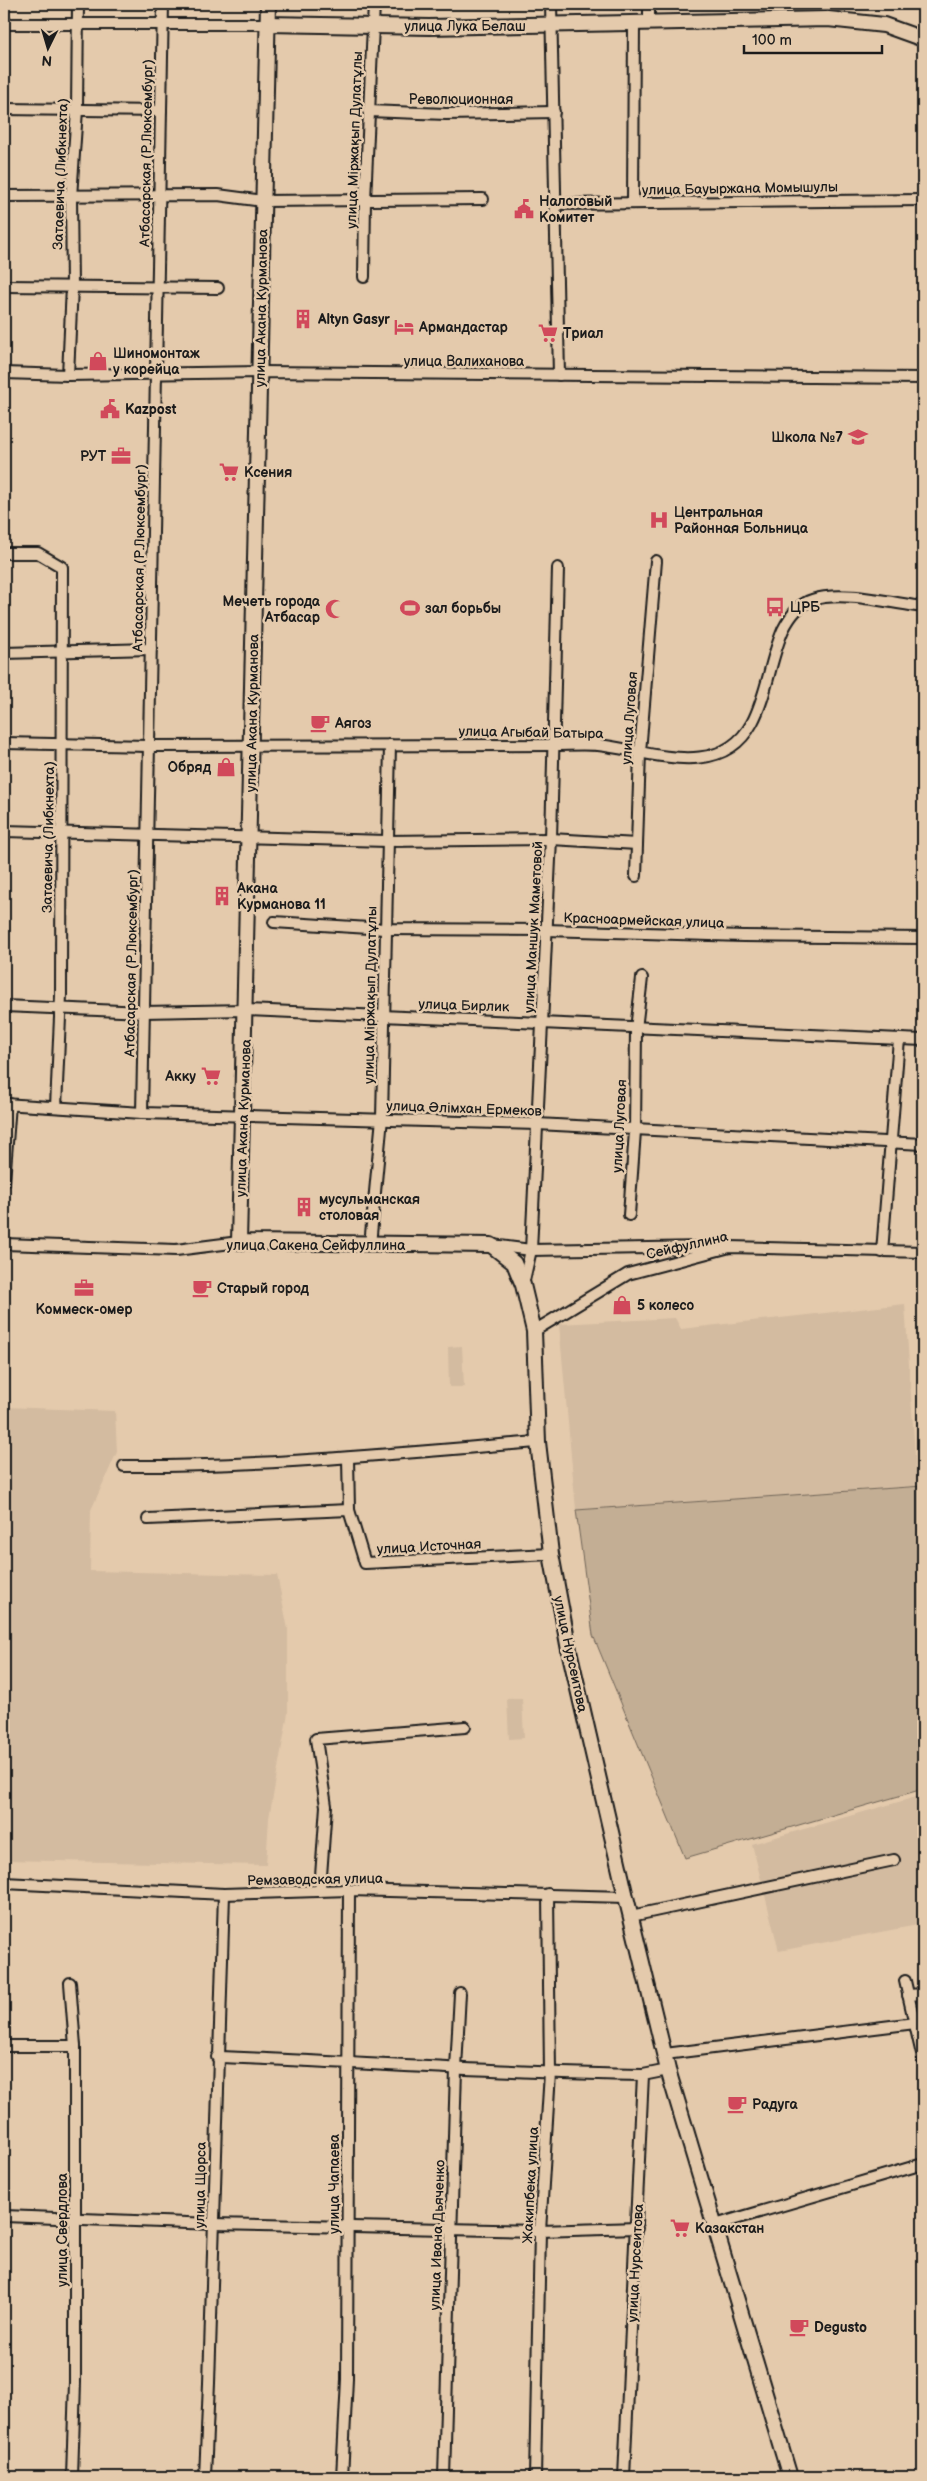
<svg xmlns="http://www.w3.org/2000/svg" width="927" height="2481" font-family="'Balsamiq Sans',sans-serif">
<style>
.built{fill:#d3bba0}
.green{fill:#c3ae94;stroke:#706558}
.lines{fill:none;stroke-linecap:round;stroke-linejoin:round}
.minor-casing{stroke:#1c1c1c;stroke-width:14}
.major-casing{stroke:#1c1c1c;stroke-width:18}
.minor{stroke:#e4caac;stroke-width:10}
.major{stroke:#e4caac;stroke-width:14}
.labels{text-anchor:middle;stroke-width:5;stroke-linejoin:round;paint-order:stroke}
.street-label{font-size:14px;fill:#1c1c1c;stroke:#e4caac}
.poi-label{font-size:14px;font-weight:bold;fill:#1c1c1c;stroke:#e4caac;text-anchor:start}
</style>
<rect width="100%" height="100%" fill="#e4caac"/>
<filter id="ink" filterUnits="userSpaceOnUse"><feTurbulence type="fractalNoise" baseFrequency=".02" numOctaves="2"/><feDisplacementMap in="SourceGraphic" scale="10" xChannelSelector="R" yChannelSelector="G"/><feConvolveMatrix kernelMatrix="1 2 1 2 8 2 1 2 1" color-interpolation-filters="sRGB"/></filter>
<g filter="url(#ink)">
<g class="built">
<polygon points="905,1304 917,1486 576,1510 559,1324 675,1318 681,1329"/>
<polygon points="462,1346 464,1387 449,1387 448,1347"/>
<polygon points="4,1407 115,1411 117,1452 91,1510 90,1571 277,1575 288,1629 288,1713 269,1818 266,1865 4,1860"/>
<polygon points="522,1698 524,1738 509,1739 507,1699"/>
<polygon points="923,1795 923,1924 779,1951 752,1844"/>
</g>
<polygon class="green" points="923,1486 923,1789 685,1858 593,1635 576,1510"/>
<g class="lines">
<defs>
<g id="minor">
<polyline points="551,4 559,375"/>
<polyline points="649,4 649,24"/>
<polyline points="4,24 267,24"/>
<polyline points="4,109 161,111"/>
<polyline points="368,111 446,114 554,112"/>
<polyline points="4,196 218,195 263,201 483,199"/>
<polyline points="633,203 634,24"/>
<polyline points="557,204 923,200"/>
<polyline points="364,277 365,200 374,4"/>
<polyline points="4,286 218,288"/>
<polyline points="4,373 68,375 260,372 923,378"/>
<polyline points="68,375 72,286 71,197 77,110 78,4"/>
<polyline points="4,553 38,553 62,567 61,995 56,1107"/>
<polyline points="4,653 151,649"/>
<path d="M4,743L149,746L553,745C568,745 583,744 598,745C648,750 720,782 752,723C767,695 770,660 783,630C789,618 799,604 812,600C842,590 891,603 923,607"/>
<polyline points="4,831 387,841 551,839 637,844"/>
<polyline points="636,876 640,752 656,561"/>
<polyline points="274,922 385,929 546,930 743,936 923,938"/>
<polyline points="4,1006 144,1012 246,1010 923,1040"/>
<polyline points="4,1104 142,1113 537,1124 923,1144"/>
<polyline points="142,1113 163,4"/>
<polyline points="4,1182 10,1104"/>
<polyline points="629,1215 635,1131 636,1029 642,978"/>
<polyline points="4,1244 176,1250 239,1242"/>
<polyline points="370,1245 382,1118 390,745"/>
<polyline points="492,1245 531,1250 707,1247"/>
<polyline points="882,1252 899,1039"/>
<polyline points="523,1285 531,1250 551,839 558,568"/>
<polyline points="534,1331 628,1274 730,1247 923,1252"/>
<polyline points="348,1458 349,1510 365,1563 551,1554"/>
<path d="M124,1466C263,1467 400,1453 538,1442"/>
<polyline points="148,1519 349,1510"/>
<polyline points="4,1883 224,1894 349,1890 626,1897"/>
<polyline points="320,1890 326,1806 316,1739 465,1727"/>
<polyline points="631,1916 894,1860"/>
<polyline points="905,1981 923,2059"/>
<polyline points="70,1983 75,2046 75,2382 72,2477"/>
<polyline points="908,1995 923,1994"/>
<polyline points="4,2046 75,2046"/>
<polyline points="665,2054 915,2023"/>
<path d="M217,2057C359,2062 501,2073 643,2075"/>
<polyline points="4,2216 213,2224 540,2231 637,2228"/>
<polyline points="715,2225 923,2164"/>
<polyline points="205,2477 209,2383 224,1894"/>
<polyline points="342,2477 347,2379 349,1890"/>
<polyline points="444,2477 456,2069 460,1993"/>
<polyline points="535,2477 540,2231 550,2073 548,1894"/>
<polyline points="624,2477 643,2075 668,2070"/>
</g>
<g id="major">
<polyline points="268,4 239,1242 491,1245 514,1263 523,1285 534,1331 538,1442 551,1554 569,1650 626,1897 668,2070 790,2477"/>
<polyline points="267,24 429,27 828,19 884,25 923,39"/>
</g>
</defs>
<use href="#minor" class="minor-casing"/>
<use href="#major" class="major-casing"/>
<use href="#minor" class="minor"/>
<use href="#major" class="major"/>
</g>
</g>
<defs>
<symbol id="civic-bare" viewBox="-9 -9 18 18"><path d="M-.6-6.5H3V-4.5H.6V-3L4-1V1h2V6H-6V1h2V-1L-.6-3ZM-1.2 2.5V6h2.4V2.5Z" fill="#d1495b" stroke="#e4caac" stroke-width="2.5" paint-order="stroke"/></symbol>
<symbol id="building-bare" viewBox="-9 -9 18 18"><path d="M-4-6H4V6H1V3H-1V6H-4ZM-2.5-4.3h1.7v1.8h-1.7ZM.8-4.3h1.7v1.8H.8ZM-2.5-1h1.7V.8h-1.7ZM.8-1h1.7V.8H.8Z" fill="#d1495b" stroke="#e4caac" stroke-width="2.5" paint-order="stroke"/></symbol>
<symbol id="hotel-bare" viewBox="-9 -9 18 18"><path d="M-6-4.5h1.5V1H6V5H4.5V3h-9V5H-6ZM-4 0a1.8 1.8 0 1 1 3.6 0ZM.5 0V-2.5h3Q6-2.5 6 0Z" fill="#d1495b" stroke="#e4caac" stroke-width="2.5" paint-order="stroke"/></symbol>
<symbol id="supermarket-bare" viewBox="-9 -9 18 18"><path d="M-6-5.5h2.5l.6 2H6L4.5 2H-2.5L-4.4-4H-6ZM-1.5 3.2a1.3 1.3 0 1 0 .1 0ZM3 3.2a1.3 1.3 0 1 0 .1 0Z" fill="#d1495b" stroke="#e4caac" stroke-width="2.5" paint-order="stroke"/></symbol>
<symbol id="shop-bare" viewBox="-9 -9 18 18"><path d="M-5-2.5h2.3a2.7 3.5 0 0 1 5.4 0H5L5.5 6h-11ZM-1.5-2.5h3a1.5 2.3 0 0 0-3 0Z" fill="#d1495b" stroke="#e4caac" stroke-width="2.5" paint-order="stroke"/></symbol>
<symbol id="school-bare" viewBox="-9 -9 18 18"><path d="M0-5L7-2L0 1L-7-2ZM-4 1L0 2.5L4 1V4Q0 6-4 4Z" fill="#d1495b" stroke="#e4caac" stroke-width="2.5" paint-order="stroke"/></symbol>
<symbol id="office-bare" viewBox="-9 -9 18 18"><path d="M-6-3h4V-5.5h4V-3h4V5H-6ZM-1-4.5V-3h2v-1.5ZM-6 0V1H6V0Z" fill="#d1495b" stroke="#e4caac" stroke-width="2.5" paint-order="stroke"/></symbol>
<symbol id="hospital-bare" viewBox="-9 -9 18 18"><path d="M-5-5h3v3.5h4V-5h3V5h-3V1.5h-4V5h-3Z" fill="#d1495b" stroke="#e4caac" stroke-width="2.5" paint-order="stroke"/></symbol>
<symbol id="bus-bare" viewBox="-9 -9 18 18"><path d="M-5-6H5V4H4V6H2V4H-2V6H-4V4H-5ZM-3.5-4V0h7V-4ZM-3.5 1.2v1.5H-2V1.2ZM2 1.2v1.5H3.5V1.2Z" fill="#d1495b" stroke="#e4caac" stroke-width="2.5" paint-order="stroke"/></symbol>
<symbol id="stadium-bare" viewBox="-9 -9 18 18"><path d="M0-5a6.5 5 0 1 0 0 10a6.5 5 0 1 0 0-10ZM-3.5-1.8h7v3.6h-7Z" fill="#d1495b" stroke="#e4caac" stroke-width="2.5" paint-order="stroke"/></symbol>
<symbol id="mosque-bare" viewBox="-9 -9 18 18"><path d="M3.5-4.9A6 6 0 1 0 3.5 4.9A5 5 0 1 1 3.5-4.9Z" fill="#d1495b" stroke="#e4caac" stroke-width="2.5" paint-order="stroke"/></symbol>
<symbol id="cafe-bare" viewBox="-9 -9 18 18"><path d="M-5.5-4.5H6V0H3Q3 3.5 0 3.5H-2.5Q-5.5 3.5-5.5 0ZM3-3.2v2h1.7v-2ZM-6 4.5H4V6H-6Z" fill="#d1495b" stroke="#e4caac" stroke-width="2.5" paint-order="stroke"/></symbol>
</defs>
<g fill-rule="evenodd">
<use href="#civic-bare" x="510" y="195" width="28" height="28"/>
<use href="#building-bare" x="289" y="305" width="28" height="28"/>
<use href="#hotel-bare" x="390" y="313" width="28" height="28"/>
<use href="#supermarket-bare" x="534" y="319" width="28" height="28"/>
<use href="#shop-bare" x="84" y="347" width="28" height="28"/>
<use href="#civic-bare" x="96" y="395" width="28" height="28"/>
<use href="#school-bare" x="844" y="423" width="28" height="28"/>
<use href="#office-bare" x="107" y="442" width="28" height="28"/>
<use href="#supermarket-bare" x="215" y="458" width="28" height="28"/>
<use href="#hospital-bare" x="645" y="506" width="28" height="28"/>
<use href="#bus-bare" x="761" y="593" width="28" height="28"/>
<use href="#stadium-bare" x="396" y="594" width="28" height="28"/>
<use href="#mosque-bare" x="321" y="595" width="28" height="28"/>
<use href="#cafe-bare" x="306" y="709" width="28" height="28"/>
<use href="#shop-bare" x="212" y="753" width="28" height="28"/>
<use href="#building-bare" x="208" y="882" width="28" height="28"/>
<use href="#supermarket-bare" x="197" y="1062" width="28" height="28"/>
<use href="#building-bare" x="290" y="1193" width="28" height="28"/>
<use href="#office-bare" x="70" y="1274" width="28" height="28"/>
<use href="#cafe-bare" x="188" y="1274" width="28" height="28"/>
<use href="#shop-bare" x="608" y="1291" width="28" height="28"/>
<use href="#cafe-bare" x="723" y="2090" width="28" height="28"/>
<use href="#supermarket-bare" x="666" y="2214" width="28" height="28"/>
<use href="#cafe-bare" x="785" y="2313" width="28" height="28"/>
</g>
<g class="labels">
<g class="street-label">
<text x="465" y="31">улица Лука Белаш</text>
<text x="461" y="104">Революционная</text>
<text transform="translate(354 140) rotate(-88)" y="5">улица Міржақып Дулатұлы</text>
<text transform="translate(146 153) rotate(-89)" y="5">Атбасарская (Р.Люксембург)</text>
<text transform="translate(60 174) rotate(-88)" y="5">Затаевича (Либкнехта)</text>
<text transform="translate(740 188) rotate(-1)" y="5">улица Бауыржана Момышулы</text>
<text transform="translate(261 308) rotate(-89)" y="5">улица Акана Курманова</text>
<text x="464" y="366">улица Валиханова</text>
<text transform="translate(139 558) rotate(-89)" y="5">Атбасарская (Р.Люксембург)</text>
<text transform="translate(252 713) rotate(-89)" y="5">улица Акана Курманова</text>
<text transform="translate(629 718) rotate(-86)" y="5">улица Луговая</text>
<text transform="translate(531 732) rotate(1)" y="5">улица Агыбай Батыра</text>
<text transform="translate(48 837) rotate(-89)" y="5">Затаевича (Либкнехта)</text>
<text transform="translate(644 920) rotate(2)" y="5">Красноармейская улица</text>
<text transform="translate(533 927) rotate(-87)" y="5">улица Маншук Маметовой</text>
<text transform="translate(131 963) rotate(-89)" y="5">Атбасарская (Р.Люксембург)</text>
<text transform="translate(370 995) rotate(-89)" y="5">улица Міржақып Дулатұлы</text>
<text transform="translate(464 1005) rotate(2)" y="5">улица Бирлик</text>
<text transform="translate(464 1108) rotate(2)" y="5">улица Әлімхан Ермеков</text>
<text transform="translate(243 1118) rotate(-88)" y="5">улица Акана Курманова</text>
<text transform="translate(619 1126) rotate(-87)" y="5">улица Луговая</text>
<text x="316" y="1250">улица Сакена Сейфуллина</text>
<text transform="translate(687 1245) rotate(-13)" y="5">Сейфуллина</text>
<text transform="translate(429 1546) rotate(-3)" y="5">улица Источная</text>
<text transform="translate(571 1654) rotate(78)" y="5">улица Нурсеитова</text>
<text transform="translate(315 1879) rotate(-1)" y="5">Ремзаводская улица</text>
<text transform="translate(334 2184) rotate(-90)" y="5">улица Чапаева</text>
<text transform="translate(200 2185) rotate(-89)" y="5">улица Щорса</text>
<text transform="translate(530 2185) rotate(-87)" y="5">Жакипбека улица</text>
<text transform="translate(62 2230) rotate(-90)" y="5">улица Свердлова</text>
<text transform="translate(437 2235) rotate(-88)" y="5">улица Ивана Дьяченко</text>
<text transform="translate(635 2263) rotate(-87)" y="5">улица Нурсеитова</text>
</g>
<g class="poi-label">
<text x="539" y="206">Налоговый<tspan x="539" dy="16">Комитет</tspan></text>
<text x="318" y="324">Altyn Gasyr</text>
<text x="419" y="332">Армандастар</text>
<text x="563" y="338">Триал</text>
<text x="113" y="358">Шиномонтаж<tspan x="113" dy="16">у корейца</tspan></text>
<text x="125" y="414">Kazpost</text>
<text x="843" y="442" text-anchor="end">Школа №7</text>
<text x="106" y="461" text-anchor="end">РУТ</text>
<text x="244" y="477">Ксения</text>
<text x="674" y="517">Центральная<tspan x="674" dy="16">Районная Больница</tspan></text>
<text x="320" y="606" text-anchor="end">Мечеть города<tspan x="320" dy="16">Атбасар</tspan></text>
<text x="790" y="612">ЦРБ</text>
<text x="425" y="613">зал борьбы</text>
<text x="335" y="728">Аягоз</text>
<text x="211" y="772" text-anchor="end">Обряд</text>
<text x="237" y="893">Акана<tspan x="237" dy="16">Курманова 11</tspan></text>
<text x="196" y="1081" text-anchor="end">Акку</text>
<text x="319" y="1204">мусульманская<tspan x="319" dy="16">столовая</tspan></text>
<text x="217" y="1293">Старый город</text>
<text x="637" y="1310">5 колесо</text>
<text x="84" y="1314" text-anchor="middle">Коммеск-омер</text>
<text x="752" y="2109">Радуга</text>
<text x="695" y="2233">Казакстан</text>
<text x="814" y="2332">Degusto</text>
</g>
</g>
<rect width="927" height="2481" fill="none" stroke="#e4caac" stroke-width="20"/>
<rect x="10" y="10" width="907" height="2461" fill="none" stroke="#1c1c1c" stroke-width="2" filter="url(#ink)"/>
<g transform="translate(48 48) rotate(185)" stroke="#e4caac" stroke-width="4" paint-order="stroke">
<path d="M0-4L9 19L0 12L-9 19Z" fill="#1c1c1c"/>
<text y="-8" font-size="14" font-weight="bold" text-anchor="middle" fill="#1c1c1c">N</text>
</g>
<path d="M744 45v8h138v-8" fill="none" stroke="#1c1c1c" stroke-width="2.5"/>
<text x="752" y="45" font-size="15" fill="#1c1c1c" stroke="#e4caac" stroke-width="4" paint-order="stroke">100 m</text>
</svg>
